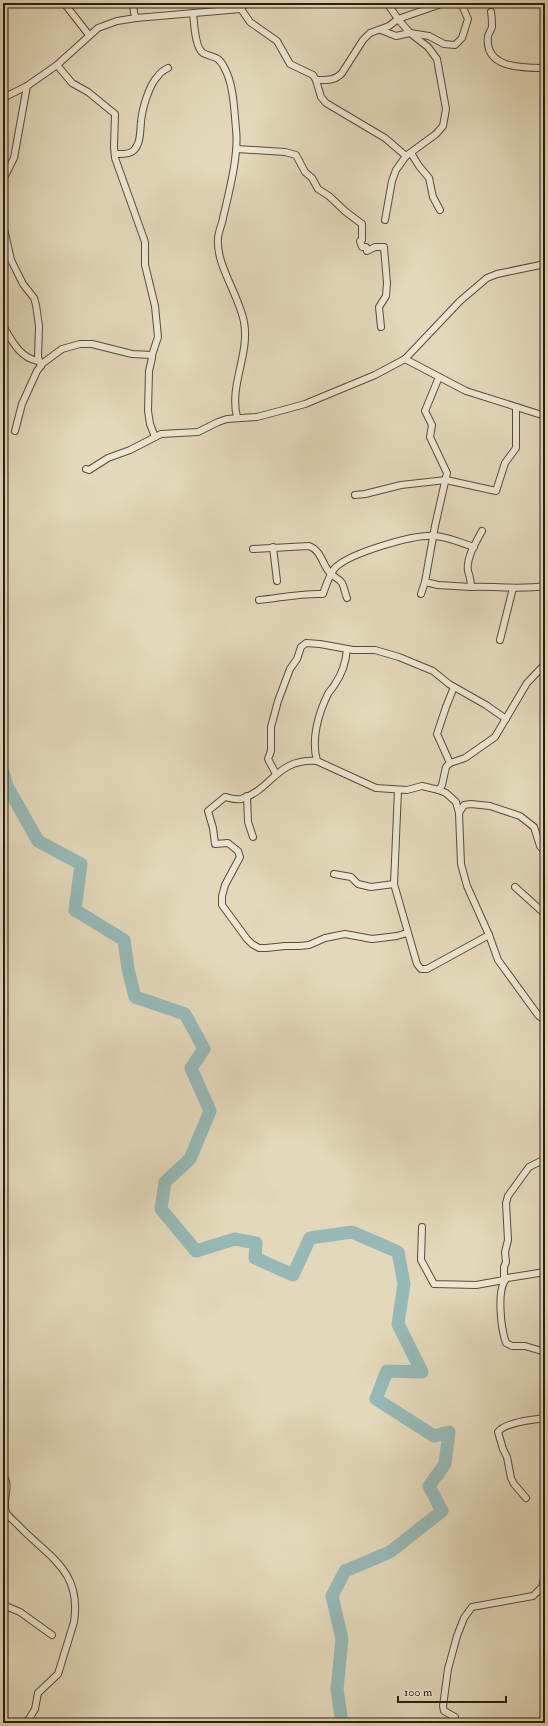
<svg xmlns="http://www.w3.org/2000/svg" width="548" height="1726" font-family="'IM FELL Double Pica',serif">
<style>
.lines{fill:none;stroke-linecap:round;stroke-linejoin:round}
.river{stroke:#96b9b6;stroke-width:13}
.street-casing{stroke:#584c3a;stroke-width:8}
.street{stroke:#ede6d2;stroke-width:6}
</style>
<rect width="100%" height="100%" fill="#e3d8ba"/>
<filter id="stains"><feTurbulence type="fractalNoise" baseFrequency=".005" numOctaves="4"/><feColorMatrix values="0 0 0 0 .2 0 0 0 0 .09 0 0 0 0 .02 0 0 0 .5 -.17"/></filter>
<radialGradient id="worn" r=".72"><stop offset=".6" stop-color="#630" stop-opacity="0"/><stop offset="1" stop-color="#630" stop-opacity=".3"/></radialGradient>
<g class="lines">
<polyline class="river" points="3,772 7,786 38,841 81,864 75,910 124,940 128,969 135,997 185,1014 204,1049 191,1068 210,1111 190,1159 165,1182 161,1209 196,1251 235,1239 256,1243 255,1258 293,1275 310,1238 352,1232 398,1252 404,1284 398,1324 422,1372 387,1371 376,1399 434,1436 449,1432 445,1464 429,1486 442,1511 390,1552 345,1571 332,1596 342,1639 337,1689 342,1723"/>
<defs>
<g id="street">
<polyline points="64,3 89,35"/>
<polyline points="133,3 134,13 136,18"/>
<path d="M241,9L250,22L277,41L290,64L313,75L316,80C326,80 335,81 342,73L363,40L370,33L389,26L398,19L444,3"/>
<path d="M491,12C492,17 492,22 492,27C491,30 489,33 488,36C484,69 523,68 545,68"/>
<path d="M193,13C194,22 195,48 203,53C213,58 218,55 224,67C234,85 234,109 236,129C239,155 229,192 223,218C222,225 218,232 218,239C216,265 239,295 244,322C250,354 229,385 237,417"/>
<polyline points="381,30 396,36 410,33 429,36 444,44 455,45 462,38 468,19 461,3"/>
<polyline points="57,65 72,83 88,92 115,114 114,147 115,158 145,242 145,265 155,306 158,337 152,355 152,358 149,371 148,411 150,424 155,437"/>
<polyline points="316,80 321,97 326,103 385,138 406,156"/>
<polyline points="3,98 27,86 57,65 98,28 117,21 136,18 241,9 245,3"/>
<polyline points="237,149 285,152 296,155 305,172 312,178 318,189 329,196 346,212 362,224 362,240 360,241 362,247 366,247 367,251 375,247 384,247 387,283 386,296 379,307 381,327"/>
<polyline points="411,153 419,166 429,178 433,197 440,210"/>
<path d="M115,154C121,154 128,155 133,151C141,144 140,131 141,122C142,109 149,85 158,76C160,73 164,70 168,68"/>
<polyline points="3,180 14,158 27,86"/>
<polyline points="385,220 392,181 396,170 406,156 436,134 443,126 446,109 437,59 428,47 410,33 398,19 387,3"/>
<polyline points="3,224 11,260 23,284 34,298 36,305 39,326 38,357 41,366"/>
<path d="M3,326C12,341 20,358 38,361"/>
<polyline points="405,359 466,391 545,416"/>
<polyline points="15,431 22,404 37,371 43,363 62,349 80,344 92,344 132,354 152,355"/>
<polyline points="86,469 89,470 108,458 130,450 161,434 198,432 218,422 227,419 257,417 287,409 305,404 375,375 405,359 460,301 487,278 497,274 545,264"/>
<polyline points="355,495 365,494 401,485 446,480 496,491 505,463 516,448 516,407"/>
<path d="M482,531C476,542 466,558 468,571C470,577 471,581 471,587C496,586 520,590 545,586"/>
<polyline points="273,547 277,581"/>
<path d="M253,549L309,546C321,550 322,564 330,573C333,577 339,578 342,583C344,587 345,593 347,598"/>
<polyline points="425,582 438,585 471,587"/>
<polyline points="421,594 425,582 435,526 447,473 430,437 432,425 425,411 439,377"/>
<path d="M259,600C280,598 301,593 323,594C326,585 329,576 334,569C348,553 415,534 435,536C449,537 461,543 474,547"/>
<polyline points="500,640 513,588"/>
<path d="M317,761C311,740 318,714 328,694C330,690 333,688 335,684C342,674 346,661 347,649"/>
<polyline points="450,763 437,734 446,707 454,687"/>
<polyline points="276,774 268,759 271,751 271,727 278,701 290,669 297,659 301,647 306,643 320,644 353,650 375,650 399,657 433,671 449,684 486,705 506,719"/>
<polyline points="398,790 394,884 417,964 421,969 427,969 489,935"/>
<polyline points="439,790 442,785 446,767 450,763 465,758 495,737 527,683 545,664"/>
<polyline points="247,796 248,822 253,837"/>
<polyline points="545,852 540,846 534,827 520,816 490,806 471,804 464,805 459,813 461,864 467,886 489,935 498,960 538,1015 545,1021"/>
<polyline points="334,874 351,877 358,884 371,887 394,884"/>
<polyline points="515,887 545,914"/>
<path d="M407,933L397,936L372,939L345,934L325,938L309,945L299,946H285L266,948H259L252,944L247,939L222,905V896L225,885L240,857L238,851L228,843L215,844L213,828L208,811L225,797C230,798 235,800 241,799C272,790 276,758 317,761L376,788L407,790L422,786L439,790L446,793L456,802L459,813"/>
<polyline points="422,1227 421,1260 434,1284 476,1285 504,1280 504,1267 506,1262 505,1252 508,1240 506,1203 508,1196 529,1167 545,1159"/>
<path d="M545,1272L507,1278C496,1288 501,1329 506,1343L512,1346H525L545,1352"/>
<path d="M3,1476C12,1486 0,1503 7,1514C10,1518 14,1521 18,1525C48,1557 82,1570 74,1622L58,1674L38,1693L35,1709L29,1719L24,1723"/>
<path d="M526,1498L514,1484L511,1478L507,1457L503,1449L498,1432C505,1422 533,1420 545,1418"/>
<polyline points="3,1603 8,1607 20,1612 52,1635"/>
<polyline points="455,1723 455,1717 444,1711 443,1706 448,1669 457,1636 464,1618 472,1607 533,1596 542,1587 545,1574"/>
</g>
</defs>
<use href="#street" class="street-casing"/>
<use href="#street" class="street"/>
</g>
<rect width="548" height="1726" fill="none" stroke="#e3d8ba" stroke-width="16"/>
<rect x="4" y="4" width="540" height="1718" fill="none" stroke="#2a1d0f" stroke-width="2"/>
<rect x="8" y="8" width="532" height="1710" fill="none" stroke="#2a1d0f"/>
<path d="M398 1696v6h108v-6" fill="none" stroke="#2a1d0f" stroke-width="2"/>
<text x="404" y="1696" font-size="12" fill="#2a1d0f" stroke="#ede6d2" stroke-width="3" paint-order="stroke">100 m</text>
<rect width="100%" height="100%" filter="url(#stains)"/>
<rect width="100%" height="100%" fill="url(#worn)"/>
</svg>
